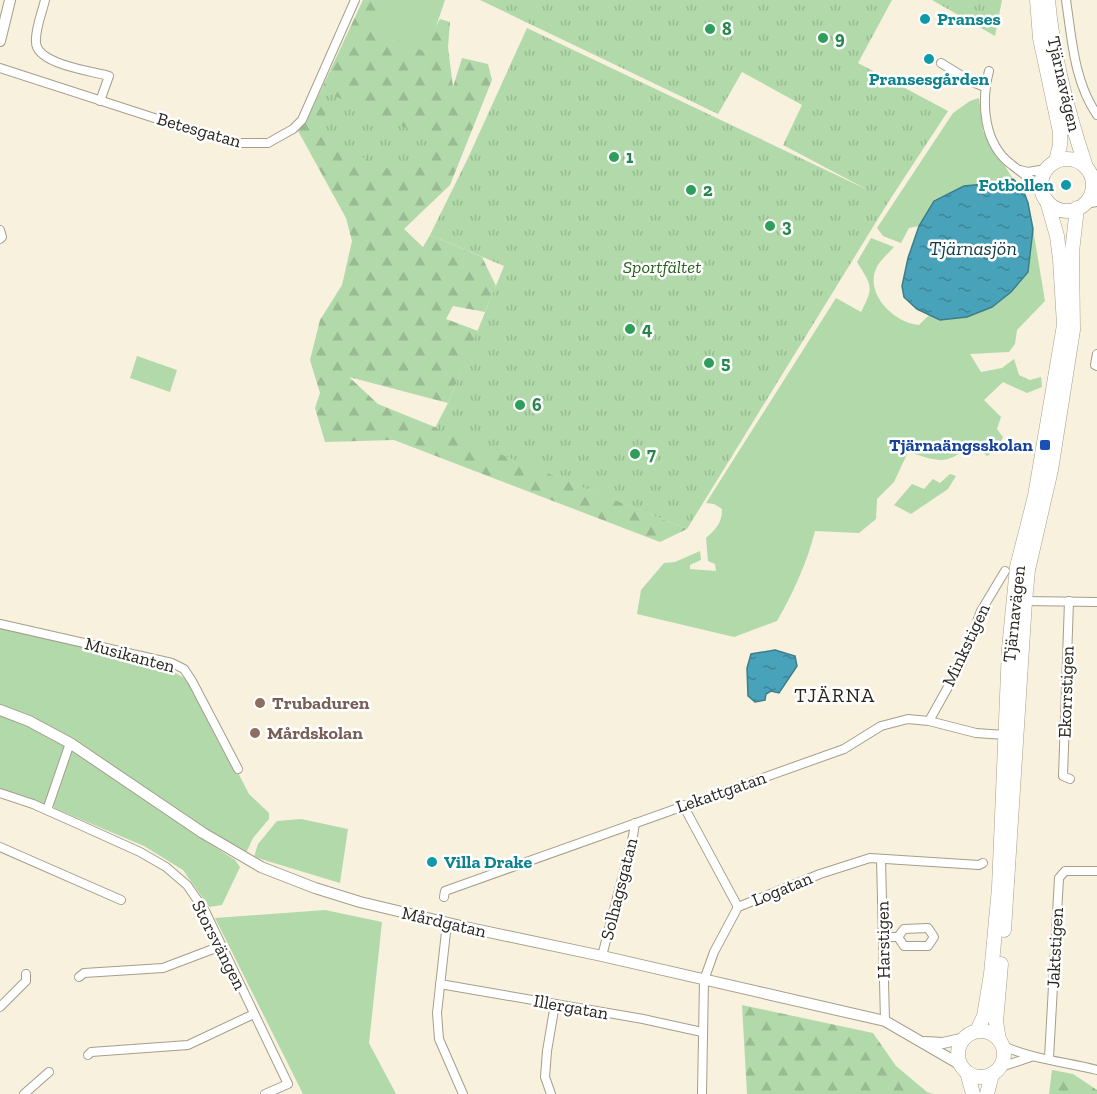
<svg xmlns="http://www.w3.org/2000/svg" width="1097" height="1094" font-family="'Zilla Slab',serif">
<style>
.green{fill:#b2d9aa}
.forest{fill:url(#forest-firs)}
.park{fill:url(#park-tufts)}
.water{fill:url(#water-ripples);stroke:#3e7d8b;stroke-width:1.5}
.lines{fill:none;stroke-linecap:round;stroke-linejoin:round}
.minor-casing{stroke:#a59e8b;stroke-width:10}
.tertiary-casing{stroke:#a59e8b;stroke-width:12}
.trunk-casing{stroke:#a59e8b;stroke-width:15}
.minor{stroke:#fff;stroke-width:8}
.tertiary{stroke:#fff;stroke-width:10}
.trunk{stroke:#fff;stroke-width:14}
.culture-dot{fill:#0f9aa8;stroke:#fff;stroke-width:2}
.leisure-dot{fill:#2e9e5b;stroke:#fff;stroke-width:2}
.transit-dot{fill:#1a4fb4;stroke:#fff;stroke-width:2}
.education-dot{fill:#8d6e63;stroke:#fff;stroke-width:2}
.labels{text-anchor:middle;stroke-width:5;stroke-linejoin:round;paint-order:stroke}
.culture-label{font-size:18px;font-weight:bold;fill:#0d838f;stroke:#fff;text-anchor:start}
.leisure-label{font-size:18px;font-weight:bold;fill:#27864d;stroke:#fff;text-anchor:start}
.street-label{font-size:18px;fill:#27251d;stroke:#fff}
.park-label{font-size:18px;font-style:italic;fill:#27631a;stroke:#fff}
.transit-label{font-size:18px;font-weight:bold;fill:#164399;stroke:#fff;text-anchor:end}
.education-label{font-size:18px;font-weight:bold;fill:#785e54;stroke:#fff;text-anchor:start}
.water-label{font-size:20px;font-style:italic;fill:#103a44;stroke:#fff}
.neighbourhood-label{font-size:20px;letter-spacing:1.5px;fill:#27251d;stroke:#fff}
</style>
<defs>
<pattern id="forest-firs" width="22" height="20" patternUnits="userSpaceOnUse" patternTransform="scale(1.5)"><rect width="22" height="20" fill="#b2d9aa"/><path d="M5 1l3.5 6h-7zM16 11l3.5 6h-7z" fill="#99ba92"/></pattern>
<pattern id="park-tufts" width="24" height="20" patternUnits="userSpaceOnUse" patternTransform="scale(1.5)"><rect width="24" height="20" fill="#b2d9aa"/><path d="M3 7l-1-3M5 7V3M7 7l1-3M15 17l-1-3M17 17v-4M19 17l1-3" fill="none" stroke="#99ba92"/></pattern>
<pattern id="water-ripples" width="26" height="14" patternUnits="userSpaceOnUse" patternTransform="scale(1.5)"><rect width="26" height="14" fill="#48a3ba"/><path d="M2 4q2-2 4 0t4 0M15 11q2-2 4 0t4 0" fill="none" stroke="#3c8597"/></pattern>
</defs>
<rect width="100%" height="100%" fill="#f8f1dd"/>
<g class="green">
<polygon points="366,0 445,0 426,56 357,25"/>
<polygon points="979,98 983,131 1013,179 964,186 934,200 919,226 909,228 901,243 883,236 877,228 953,113 970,101"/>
<path d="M1033,229L1045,301L1017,330L1015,344L1009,352L970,354L981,372L1002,368L1014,359L1019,375L1030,380L1041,377L1042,387L1027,393L1003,382L984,400L1001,417L997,429L1003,437L997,450L987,456L972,444C944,467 940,461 908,452L894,482L877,499L876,519L859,533L815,531C807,563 793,593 777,621L734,637L637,614L641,590L664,563L675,562L700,551L701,560L690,565V569L716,571L715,564L708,561L706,538C716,529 722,523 722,509L714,504L706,503L836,298L861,312C874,287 872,286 857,262L871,238L894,247C889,253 879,261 876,269C865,295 895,323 919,325L929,315L940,320L967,317L992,307L1028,272Z"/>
<polygon points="137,356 177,370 170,392 130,378"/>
<polygon points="950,474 956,476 948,489 911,514 894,505 912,484 924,489 933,479 940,483"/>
<polygon points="0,629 162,665 191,682 249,794 269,813 269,819 253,838 246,853 0,706"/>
<polygon points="0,713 64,743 65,750 47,802 42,805 0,790"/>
<polygon points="76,750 193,833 235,860 240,867 222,905 209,907 183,870 144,846 54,808 53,801 70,751"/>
<polygon points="301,819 348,829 340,883 254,857 258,844 277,821"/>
<polygon points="325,910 382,922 369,1043 396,1094 303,1094 215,918"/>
</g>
<g class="forest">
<polygon points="363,0 381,0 374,29 423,51 440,19 450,22 448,47 453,87 462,58 488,64 492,80 450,185 404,229 423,247 430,235 482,257 496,286 485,312 453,306 446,319 478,331 448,403 349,377 378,404 687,529 660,542 394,440 325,442 315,408 320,393 310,360 320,320 342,285 352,241 346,218 297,129 307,120"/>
<polygon points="742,1005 873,1033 896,1066 927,1092 933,1094 747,1094"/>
<polygon points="1052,1070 1073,1074 1097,1090 1097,1094 1049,1094"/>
</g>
<g class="park">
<polygon points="480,0 892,0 858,63 948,111 889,201 687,529 435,428 448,403 504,266 430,235 468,158 527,28 868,190 783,145 802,105 742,72 718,114"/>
<polygon points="932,0 1002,0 995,36"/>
<polygon points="326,92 429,138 409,178 324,140"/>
</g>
<g class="water">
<polygon points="1013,179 1022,187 1028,203 1033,229 1028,272 1011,292 992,307 967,317 940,320 917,309 904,297 902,286 908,258 919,226 934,201 964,186 1005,182"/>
<polygon points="775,650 795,656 797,666 779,693 771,691 766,694 765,700 755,702 748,696 747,668 751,654"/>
</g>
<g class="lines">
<defs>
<g id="minor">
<path d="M45,0C42,13 35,29 36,42C36,64 91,71 109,76L100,101"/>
<path d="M1066,0C1072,40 1074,81 1097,115"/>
<polyline points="941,63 970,81 985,87"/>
<polyline points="0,68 176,125 240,143 268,143 293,129 302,120 355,0"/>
<path d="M989,71C981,102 983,144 1012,165C1022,173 1032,180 1041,188"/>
<polyline points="1020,170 1028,172 1046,169"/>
<polyline points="0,230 2,237 0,239"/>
<polyline points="1097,354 1095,365 1097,366"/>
<polyline points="1025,601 1097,602"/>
<polyline points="1069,601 1063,776 1070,779"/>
<polyline points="0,624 172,663 184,669 192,681 238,769"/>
<polyline points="929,721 962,662 981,611 1005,571"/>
<polyline points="0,793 33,804 78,824 140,852 166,867 187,885 205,911 288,1084 265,1094"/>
<polyline points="683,805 738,907"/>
<polyline points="47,810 70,743"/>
<polyline points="0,847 121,900"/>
<polyline points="881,859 885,1021"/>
<polyline points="444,897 445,891 844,749 881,726 908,719 929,721 976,733 1005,735"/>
<polyline points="447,923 437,1013 439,1039 463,1094"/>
<polyline points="883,937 898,937 904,946 928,946 934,937 928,928 904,929 898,937"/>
<polyline points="602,956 633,836 635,823"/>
<polyline points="79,977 84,973 163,968 221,946"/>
<polyline points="440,984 643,1019 702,1032"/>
<polyline points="0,1007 26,981 26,974"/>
<path d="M1003,1046C1033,1059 1065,1062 1097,1070"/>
<polyline points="88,1055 91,1052 188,1045 254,1014"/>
<polyline points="1049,1058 1059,878 1065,871 1097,871"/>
<polyline points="1001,1067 1031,1057"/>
<polyline points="24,1094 49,1072"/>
<polyline points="551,1094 545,1077 547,1051 555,1004"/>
<polyline points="702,1094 704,980 714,952 738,907 820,874 870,858 979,865 983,863"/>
</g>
<g id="tertiary">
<polyline points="0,41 10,0"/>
<polyline points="1093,185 1097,188"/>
<polyline points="1085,203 1097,201"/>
<polyline points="0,710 29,721 70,743 203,833 261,867 315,888 360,902 465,927 602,956 885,1021 961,1065"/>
<polyline points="925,1042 943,1043 965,1038"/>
</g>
<g id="trunk">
<polyline points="1037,0 1040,38 1060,132 1060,145 1056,161"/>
<path d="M1048,0C1053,57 1068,113 1086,167"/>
<circle cx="1067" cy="185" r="26"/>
<polyline points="1004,930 1025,601 1028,570 1051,470 1073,330 1072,252 1077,208"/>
<polyline points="977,1031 984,1016 991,974 999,888 1009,649 1017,567 1035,496 1064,325 1060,259 1057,236 1047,201"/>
<circle cx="981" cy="1054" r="23"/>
<polyline points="999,1040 996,1022 1001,964"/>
<polyline points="967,1072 973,1094"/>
<polyline points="987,1094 992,1074"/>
</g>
</defs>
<use href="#minor" class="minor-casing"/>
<use href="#tertiary" class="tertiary-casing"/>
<use href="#trunk" class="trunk-casing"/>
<use href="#minor" class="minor"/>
<use href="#tertiary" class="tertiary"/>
<use href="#trunk" class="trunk"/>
</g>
<g class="culture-dot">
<circle cx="925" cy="19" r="6"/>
<circle cx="929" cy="59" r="6"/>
<circle cx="1066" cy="185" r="6"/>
<circle cx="432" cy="862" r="6"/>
</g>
<g class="leisure-dot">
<circle cx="710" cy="29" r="6"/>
<circle cx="823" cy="38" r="6"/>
<circle cx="614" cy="157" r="6"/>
<circle cx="691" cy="190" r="6"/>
<circle cx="770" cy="226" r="6"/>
<circle cx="630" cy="329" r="6"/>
<circle cx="709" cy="363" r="6"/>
<circle cx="520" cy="405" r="6"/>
<circle cx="635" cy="454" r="6"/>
</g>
<rect class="transit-dot" x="1039" y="439" width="12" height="12" rx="3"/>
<g class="education-dot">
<circle cx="260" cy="703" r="6"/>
<circle cx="255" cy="733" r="6"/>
</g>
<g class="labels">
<g class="culture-label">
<text x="937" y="25">Pranses</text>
<text x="929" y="85" text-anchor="middle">Pransesgården</text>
<text x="1054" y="191" text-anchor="end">Fotbollen</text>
<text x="444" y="868">Villa Drake</text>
</g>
<g class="leisure-label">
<text x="722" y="35">8</text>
<text x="835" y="44">9</text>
<text x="626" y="163">1</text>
<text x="703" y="196">2</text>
<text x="782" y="232">3</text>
<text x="642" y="335">4</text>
<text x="721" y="369">5</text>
<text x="532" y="411">6</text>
<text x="647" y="460">7</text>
</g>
<g class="street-label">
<text transform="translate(1064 84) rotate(77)" y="6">Tjärnavägen</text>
<text transform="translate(199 130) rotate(16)" y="6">Betesgatan</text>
<text transform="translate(1014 614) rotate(-84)" y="6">Tjärnavägen</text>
<text transform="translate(966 645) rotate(-65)" y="6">Minkstigen</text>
<text transform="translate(130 655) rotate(15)" y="6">Musikanten</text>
<text transform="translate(1066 692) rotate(-88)" y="6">Ekorrstigen</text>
<text transform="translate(721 792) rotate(-19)" y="6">Lekattgatan</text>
<text transform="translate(619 889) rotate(-76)" y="6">Solhagsgatan</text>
<text transform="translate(782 889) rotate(-22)" y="6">Logatan</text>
<text transform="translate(444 922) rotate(13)" y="6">Mårdgatan</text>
<text transform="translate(883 940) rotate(-91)" y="6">Harstigen</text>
<text transform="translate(219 945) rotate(63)" y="6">Storsvängen</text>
<text transform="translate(1055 948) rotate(-87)" y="6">Jaktstigen</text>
<text transform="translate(571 1007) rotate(10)" y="6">Illergatan</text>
</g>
<g class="park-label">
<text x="662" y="273">Sportfältet</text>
</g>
<g class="transit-label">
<text x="1033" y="451">Tjärnaängsskolan</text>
</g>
<g class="education-label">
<text x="272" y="709">Trubaduren</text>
<text x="267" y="739">Mårdskolan</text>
</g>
<g class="water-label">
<text x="973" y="255">Tjärnasjön</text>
</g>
<g class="neighbourhood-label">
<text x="835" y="702">TJÄRNA</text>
</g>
</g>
</svg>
